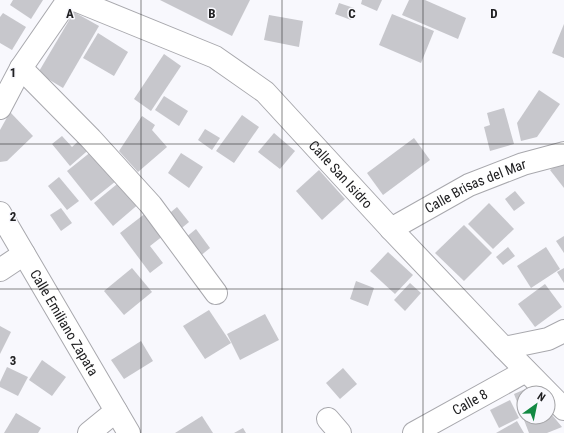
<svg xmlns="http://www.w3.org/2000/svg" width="564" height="433" font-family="'Roboto Condensed',sans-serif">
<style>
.building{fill:#c7c7cc}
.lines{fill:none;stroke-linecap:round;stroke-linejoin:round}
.minor-casing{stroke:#a8a8ad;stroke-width:24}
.minor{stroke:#fff;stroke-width:22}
.grid{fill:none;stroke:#202022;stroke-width:1;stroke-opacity:0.55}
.labels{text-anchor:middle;stroke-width:3;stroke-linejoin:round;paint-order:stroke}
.street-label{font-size:14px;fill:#202022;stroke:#f8f8fd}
.grid-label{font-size:13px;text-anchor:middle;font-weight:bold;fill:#202022;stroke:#f8f8fd;stroke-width:3;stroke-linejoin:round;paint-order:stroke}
</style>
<rect width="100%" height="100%" fill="#f8f8fd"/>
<g class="building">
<polygon points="13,0 43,0 31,19 10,5"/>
<polygon points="160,0 250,0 232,36"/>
<polygon points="362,0 382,0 377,11 361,4"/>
<polygon points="409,0 425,0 466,18 458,39 402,15"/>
<polygon points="339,3 354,8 351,20 335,14"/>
<polygon points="74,12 99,26 63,88 38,73"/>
<polygon points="3,13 26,27 12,50 0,43 0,17"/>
<polygon points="392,14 434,31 421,63 379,45"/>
<polygon points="269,15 303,21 299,47 264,40"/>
<polygon points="564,24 564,58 552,53"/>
<polygon points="98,33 128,52 114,76 83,58"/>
<polygon points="164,54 181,66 151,111 134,99"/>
<polygon points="539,90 560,104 537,137 521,141 517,123"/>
<polygon points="164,96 188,111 179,126 155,110"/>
<polygon points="504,108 514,144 490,151 484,127 490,125 487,113"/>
<polygon points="10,112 33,136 7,161 0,162 0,130"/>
<polygon points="242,115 259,127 234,163 216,151"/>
<polygon points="142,116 155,125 152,130 167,147 138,172 119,151"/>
<polygon points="205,129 220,138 212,150 198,140"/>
<polygon points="274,133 295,151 280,169 258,152"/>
<polygon points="62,136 72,147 84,136 93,146 70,166 52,144"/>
<polygon points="414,138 430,160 383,195 367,173"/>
<polygon points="97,147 121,177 91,201 67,171"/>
<polygon points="181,153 203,167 189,188 168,173"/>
<polygon points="564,160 564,188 550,170"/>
<polygon points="319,170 345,199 322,220 296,191"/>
<polygon points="59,177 79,201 67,210 48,186"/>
<polygon points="122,180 141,202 113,226 94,203"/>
<polygon points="515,191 525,203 514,211 505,199"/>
<polygon points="489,203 514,229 493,249 468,224"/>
<polygon points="177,207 189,222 177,232 165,217"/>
<polygon points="61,208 72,223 61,231 50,215"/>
<polygon points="151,209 168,232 150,246 163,263 150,273 120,233"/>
<polygon points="464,225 492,253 464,281 435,253"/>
<polygon points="196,229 210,248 199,257 185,238"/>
<polygon points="564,236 564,253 556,241"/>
<polygon points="508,247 515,256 503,265 496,257"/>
<polygon points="546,247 560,269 531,288 517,266"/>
<polygon points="388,252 413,275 395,294 370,271"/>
<polygon points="132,268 152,292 124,315 104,291"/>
<polygon points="564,268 564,283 557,272"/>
<polygon points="356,281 374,288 368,306 350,299"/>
<polygon points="410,283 421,293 405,311 394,300"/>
<polygon points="545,284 562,307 535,327 518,304"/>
<polygon points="209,310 231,343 205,359 183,326"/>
<polygon points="265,314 279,340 240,360 227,334"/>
<polygon points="0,326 11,332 0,354"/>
<polygon points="141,341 153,361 124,379 111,360"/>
<polygon points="42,360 66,377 52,396 29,380"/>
<polygon points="7,367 28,377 18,396 0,387 0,382"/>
<polygon points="343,368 357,384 340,399 326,383"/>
<polygon points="530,387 535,393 524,393 524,417 548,417 548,410 562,427 547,433 529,433 514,394"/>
<polygon points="510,400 519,418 499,428 490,410"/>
<polygon points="16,413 41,428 38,433 4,433"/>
<polygon points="202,416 213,433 175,433"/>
<polygon points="517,421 524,433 496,433"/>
<polygon points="243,428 246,433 234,433"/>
</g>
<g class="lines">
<defs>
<g id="minor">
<path id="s1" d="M75,0L215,57L265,92L391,229L504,348L564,409"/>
<polyline points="21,68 91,139 151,205 216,293"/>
<polyline points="0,108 21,68 68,0"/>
<path id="s2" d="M0,213L129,433"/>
<path id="s3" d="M391,229L469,185L523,164L564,153"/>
<polyline points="0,270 24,254"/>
<polyline points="504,348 548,339 564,331"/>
<polyline points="328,419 340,433"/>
<polyline points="89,433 116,411"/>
<path id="s4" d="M414,433L526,371"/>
</g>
</defs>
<use href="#minor" class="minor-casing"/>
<use href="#minor" class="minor"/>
</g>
<path class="grid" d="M141,0V433M282,0V433M423,0V433M0,144H564M0,289H564"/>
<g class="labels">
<g class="street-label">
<text dy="5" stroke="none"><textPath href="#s1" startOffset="324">Calle San Isidro</textPath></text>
<text dy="5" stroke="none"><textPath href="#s3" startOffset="95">Calle Brisas del Mar</textPath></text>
<text dy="5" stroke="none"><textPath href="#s2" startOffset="127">Calle Emiliano Zapata</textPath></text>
<text dy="5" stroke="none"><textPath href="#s4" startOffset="64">Calle 8</textPath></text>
</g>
</g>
<g class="grid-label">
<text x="70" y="18">A</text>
<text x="212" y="18">B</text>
<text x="352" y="18">C</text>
<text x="494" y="18">D</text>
<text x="13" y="77">1</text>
<text x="13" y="221">2</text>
<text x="13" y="365">3</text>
</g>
<g transform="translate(536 405) rotate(33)"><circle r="19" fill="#f8f8fd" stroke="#a2a2a5"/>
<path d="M0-3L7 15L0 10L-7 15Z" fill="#138943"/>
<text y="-6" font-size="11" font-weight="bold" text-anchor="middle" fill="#202022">N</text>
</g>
</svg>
